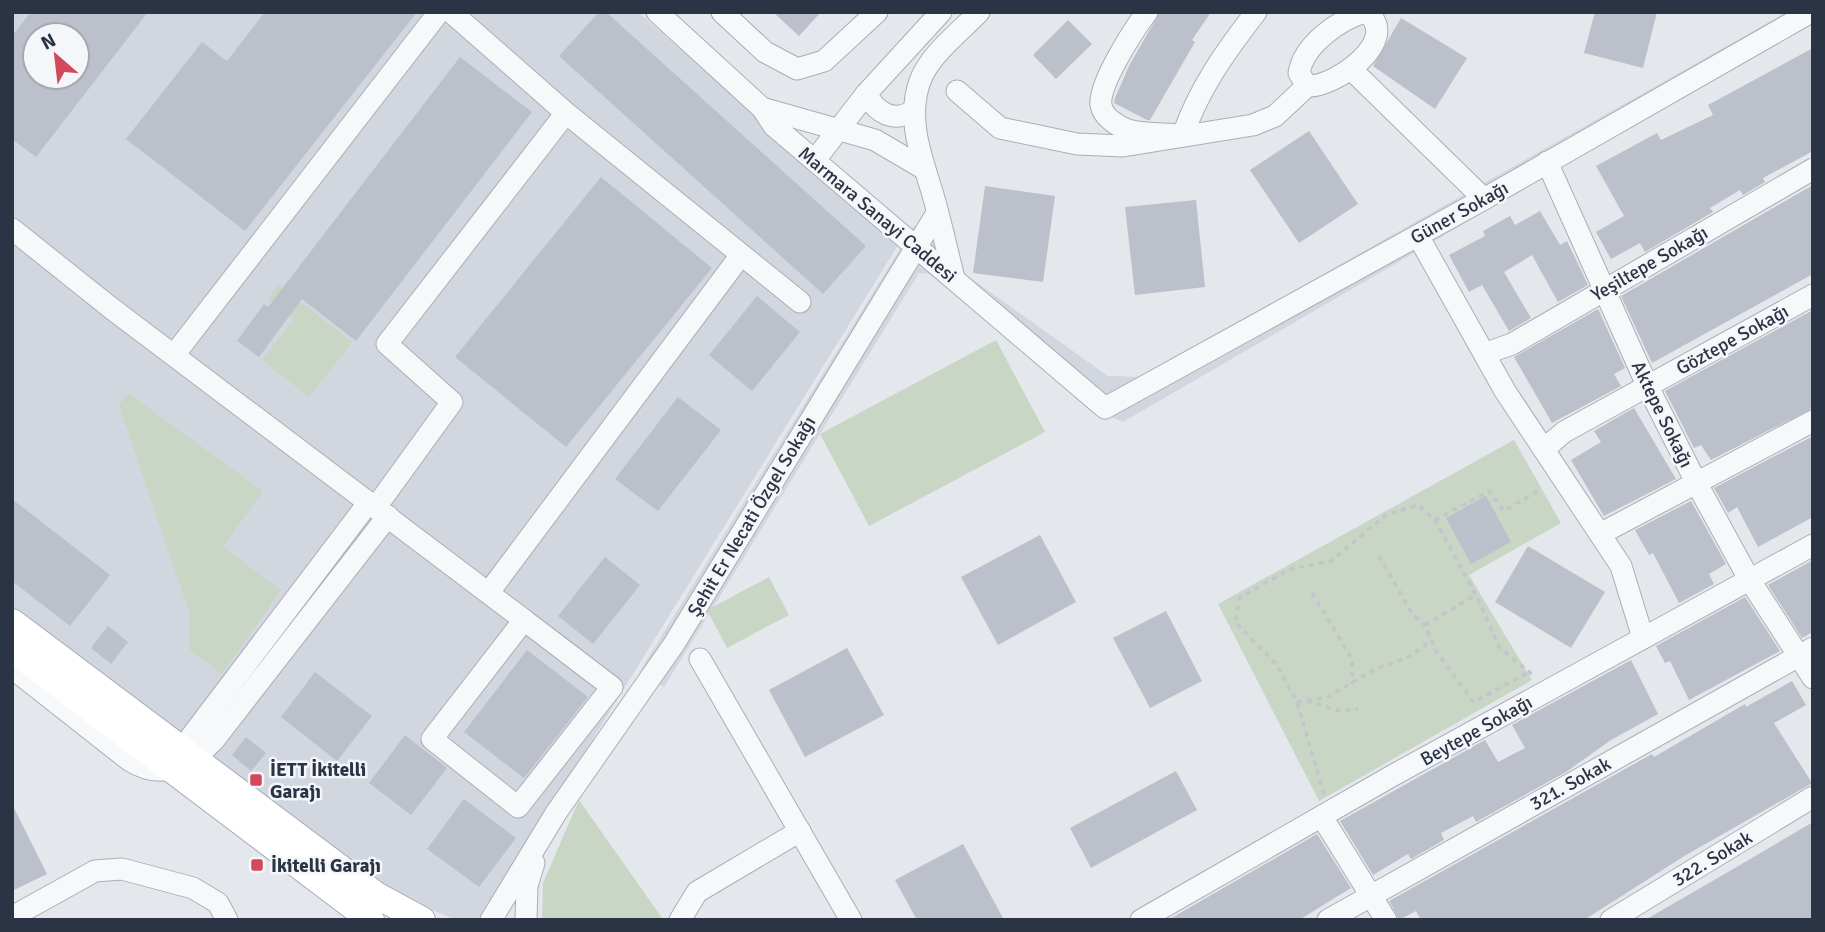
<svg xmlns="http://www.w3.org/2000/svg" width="1825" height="932" font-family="Signika,sans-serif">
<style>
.built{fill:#d2d6de;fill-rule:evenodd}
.green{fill:#c9d6c5}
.building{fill:#bbc0ca;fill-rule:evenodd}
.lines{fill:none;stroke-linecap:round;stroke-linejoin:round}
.minor-casing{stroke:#a9aeb7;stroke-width:23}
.major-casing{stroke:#a3abb8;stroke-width:28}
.path{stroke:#c2c5cb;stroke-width:3.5;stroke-dasharray:5 5;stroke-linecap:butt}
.minor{stroke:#f7f8fa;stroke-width:21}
.major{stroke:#fff;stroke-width:26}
.poi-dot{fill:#d1495b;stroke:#f4f6f9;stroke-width:2.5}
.labels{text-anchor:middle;stroke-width:5;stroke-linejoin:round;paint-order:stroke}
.street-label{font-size:19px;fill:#2b3445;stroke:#f4f6f9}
.poi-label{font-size:19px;font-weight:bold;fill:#2b3445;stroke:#f4f6f9;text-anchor:start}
</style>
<rect width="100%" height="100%" fill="#e4e7ec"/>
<g class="built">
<path d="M12,12H638L900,242L481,920H457L403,899L12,608ZM35,35H77V77H35Z"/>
<polygon points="1787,12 1813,12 1813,21 1123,422 1097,411 929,274 919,273 664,687 640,671 914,226 969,277 1108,376 1141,377"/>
</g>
<g class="green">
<polygon points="279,285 352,342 309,397 262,360 294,320 268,299"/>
<polygon points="996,340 1045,432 869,526 820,434"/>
<polygon points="128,393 263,491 223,547 281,590 222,674 190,650 190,615 119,405"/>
<polygon points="1514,440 1561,523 1469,575 1532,680 1319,801 1218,604"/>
<polygon points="769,577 789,615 727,648 707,610"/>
<polygon points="579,800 662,918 660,920 542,920 543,883"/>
</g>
<g class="building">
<path d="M31,12H148L36,157L12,139V36ZM35,35H77V77H35Z"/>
<polygon points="265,12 417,12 245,231 126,139 202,42 227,61"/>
<polygon points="599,12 606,12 866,246 823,294 559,56"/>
<polygon points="773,12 821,12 799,36"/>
<polygon points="1160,12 1211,12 1192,40 1195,42 1150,120 1147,120 1114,103 1115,98 1130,64"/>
<polygon points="1595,12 1657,12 1643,68 1584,53"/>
<polygon points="1401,18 1467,58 1435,109 1373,66"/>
<polygon points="1068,20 1092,44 1056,79 1033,55"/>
<polygon points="1813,48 1813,151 1763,178 1765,182 1743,195 1740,190 1710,208 1713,212 1645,252 1640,243 1611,259 1596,232 1624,216 1596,166 1657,133 1661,140 1713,115 1708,105"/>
<polygon points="460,57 532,112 356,341 302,299 259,357 237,341 264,304 268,307"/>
<polygon points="1309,131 1358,204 1299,243 1250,170"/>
<polygon points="601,177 712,268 566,447 455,357"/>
<polygon points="1813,185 1813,274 1652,363 1621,296"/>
<polygon points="985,186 1055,196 1043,282 973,273"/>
<polygon points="1196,200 1205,287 1135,295 1125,207"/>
<polygon points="1540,211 1560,245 1567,241 1588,285 1558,302 1532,255 1504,272 1531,318 1509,331 1482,285 1469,292 1449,255 1485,236 1483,231 1510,216 1515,225"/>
<polygon points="757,296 800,332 752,391 709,355"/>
<polygon points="1598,309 1625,368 1614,374 1621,386 1552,423 1514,357"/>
<polygon points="1813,310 1813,408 1711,460 1701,445 1694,448 1665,391"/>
<polygon points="678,397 721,430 658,511 615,479"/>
<polygon points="1634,408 1676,479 1604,516 1571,460 1601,442 1594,431"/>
<polygon points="1813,436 1813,517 1758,547 1737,507 1728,513 1714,488"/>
<polygon points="1486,496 1511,542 1471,564 1446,518"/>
<polygon points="12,499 110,575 70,626 12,581"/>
<polygon points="1691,501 1726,564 1709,574 1714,584 1679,603 1653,553 1649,555 1635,530"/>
<polygon points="1040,535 1076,602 998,645 961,577"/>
<polygon points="1528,546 1605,592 1571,648 1495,602"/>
<polygon points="605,557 640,585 593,644 558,616"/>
<polygon points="1813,560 1813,632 1802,638 1768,585"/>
<polygon points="1745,597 1780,651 1689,700 1670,661 1665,663 1656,646"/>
<polygon points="1166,611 1202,681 1150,708 1113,638"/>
<polygon points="108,626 128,642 111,664 91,648"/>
<polygon points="847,648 884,715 805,757 769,690"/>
<polygon points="527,650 588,697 524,778 464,732"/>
<polygon points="1631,660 1658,714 1611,740 1566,772 1476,822 1473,816 1441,833 1444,840 1411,859 1408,854 1373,875 1340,821 1485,740 1498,762 1525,748 1512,725"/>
<polygon points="315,672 372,716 337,761 281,717"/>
<polygon points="1792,681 1806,705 1774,723 1812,783 1809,785 1686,855 1584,920 1421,920 1416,911 1399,920 1389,901 1652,754 1654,757 1745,704 1746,707"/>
<polygon points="405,735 447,768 411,815 369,783"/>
<polygon points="246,737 266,753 251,771 232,755"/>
<polygon points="1176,771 1197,810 1091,868 1070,828"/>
<polygon points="464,799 516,838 479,887 427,849"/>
<polygon points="12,804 47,874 12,891"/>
<polygon points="1813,822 1813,920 1645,920 1728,872"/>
<polygon points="1317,834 1351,888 1299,920 1168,920"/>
<polygon points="963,844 1004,920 917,920 895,880"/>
</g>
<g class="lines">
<defs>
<g id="minor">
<polyline points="451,12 566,113 800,302"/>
<polyline points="657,12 762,108 774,126 1105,408 1484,199 1811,12"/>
<polyline points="722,12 765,52 797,69 824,61 877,12"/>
<path d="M1147,12C1134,29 1098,85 1101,105C1103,117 1117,126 1128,130C1146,135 1165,133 1183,135C1199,88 1226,51 1256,12"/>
<path d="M1365,12C1339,20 1304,44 1299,73L1307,86C1335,88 1403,39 1366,12"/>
<polyline points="1354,67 1355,73 1484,199"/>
<polyline points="957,91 1000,128 1077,144 1123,146 1253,125 1275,116 1307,86"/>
<path d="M866,94C877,113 893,123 913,111"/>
<polyline points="762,108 875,140 921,167"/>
<polyline points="815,160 866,94 941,12"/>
<polyline points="1547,162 1647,385 1697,484 1749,579 1813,678"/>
<polyline points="12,229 111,308 524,620"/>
<polyline points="1418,236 1505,391 1621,566 1643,638"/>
<path d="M954,278C947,251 941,222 933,195C922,158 906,120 920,81C930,54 960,32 979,12"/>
<polyline points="1484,354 1512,344 1813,169"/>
<polyline points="174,355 439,12"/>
<polyline points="1544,449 1564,432 1813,295"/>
<polyline points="376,507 452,402 387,344 566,113"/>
<polyline points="1600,534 1813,421"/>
<polyline points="489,592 741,255"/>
<polygon points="524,620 612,687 518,807 432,739"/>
<polyline points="700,659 851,920"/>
<path d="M12,668L129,760C164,782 188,766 214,740L388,516"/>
<polyline points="175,764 181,750 369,502"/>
<polyline points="1322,817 1386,920"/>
<polyline points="12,917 95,871 122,869 193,888 218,903 227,920"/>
<polyline points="491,920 556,813 674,644 937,213"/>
<polyline points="526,920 527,886 534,863"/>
<polyline points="680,920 697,892 800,831"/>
<polyline points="1141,920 1390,777 1813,545"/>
<polyline points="1328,920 1813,648"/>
<polyline points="1611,920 1813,797"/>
</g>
<g id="major">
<polyline points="12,622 376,895 422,920"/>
<polyline points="12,649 371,920"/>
</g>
</defs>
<use href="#minor" class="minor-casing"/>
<use href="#major" class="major-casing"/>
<g class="path">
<polyline points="1435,520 1489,491 1504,511 1541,489"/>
<polyline points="1379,556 1412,613 1425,625 1436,651 1474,702 1529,672"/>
<polyline points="1312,593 1352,659 1352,684"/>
<polyline points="1425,625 1476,595"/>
<polyline points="1307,701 1340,711 1358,709"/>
<polyline points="1297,702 1327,697 1377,668 1409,657 1432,640"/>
<polyline points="1324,794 1297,702 1276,664 1235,622 1240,597 1291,569 1331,561 1386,515 1418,505 1435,520 1476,595 1499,647 1535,677"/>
</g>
<use href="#minor" class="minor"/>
<use href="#major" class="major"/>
</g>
<g class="poi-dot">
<rect x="249" y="773" width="14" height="14" rx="3.5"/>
<rect x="250" y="858" width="14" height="14" rx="3.5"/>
</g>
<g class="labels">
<g class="street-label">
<text transform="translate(1459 212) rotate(-29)" y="7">Güner Sokağı</text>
<text transform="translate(878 214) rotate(40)" y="7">Marmara Sanayi Caddesi</text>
<text transform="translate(1649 263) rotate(-30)" y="7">Yeşiltepe Sokağı</text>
<text transform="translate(1732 339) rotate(-29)" y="7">Göztepe Sokağı</text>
<text transform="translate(1663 414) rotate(64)" y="7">Aktepe Sokağı</text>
<text transform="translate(751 516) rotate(-59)" y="7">Şehit Er Necati Özgel Sokağı</text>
<text transform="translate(1476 730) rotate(-29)" y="7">Beytepe Sokağı</text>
<text transform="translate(1570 783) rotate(-29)" y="7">321. Sokak</text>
<text transform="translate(1712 858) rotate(-31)" y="7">322. Sokak</text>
</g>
<g class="poi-label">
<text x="270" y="776">İETT İkitelli<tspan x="270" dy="22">Garajı</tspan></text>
<text x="271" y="872">İkitelli Garajı</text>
</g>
</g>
<rect width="1825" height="932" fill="none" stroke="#2b3445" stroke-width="28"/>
<g transform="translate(56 56) rotate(332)"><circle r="33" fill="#f4f6f9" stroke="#a4a8b1" stroke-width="2"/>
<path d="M0-5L12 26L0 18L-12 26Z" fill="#d1495b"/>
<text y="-10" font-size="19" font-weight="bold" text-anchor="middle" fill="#2b3445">N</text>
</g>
</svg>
